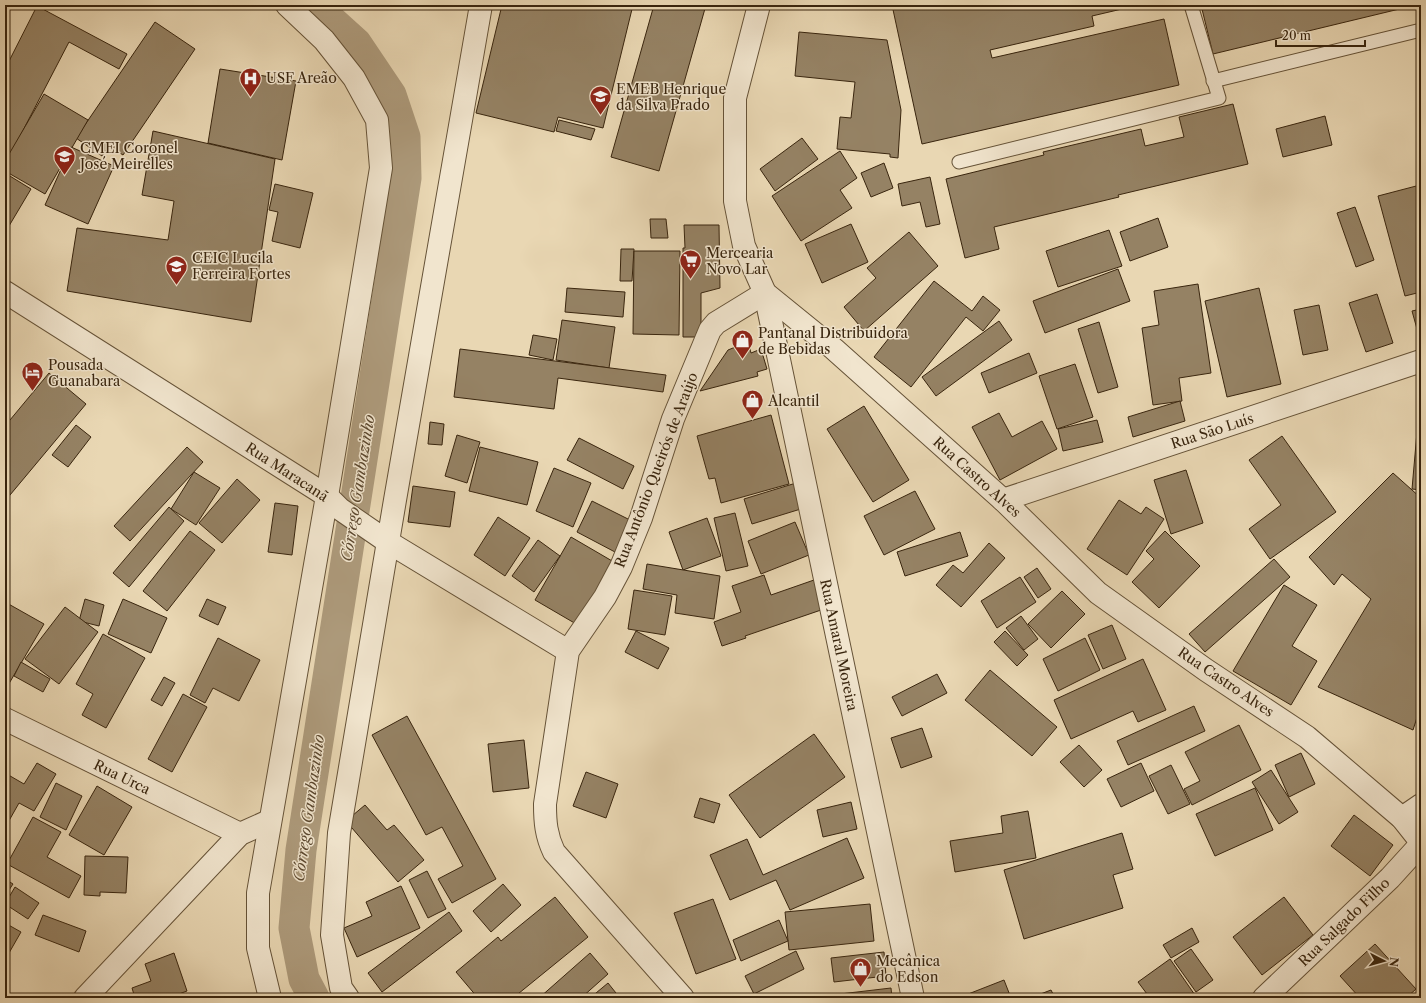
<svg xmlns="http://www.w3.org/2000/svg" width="1426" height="1003" font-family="'Libre Caslon Text',serif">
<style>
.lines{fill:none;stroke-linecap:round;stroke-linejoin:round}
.canal{stroke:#ad9a7b;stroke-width:31}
.building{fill:#958264;stroke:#39250e}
.service-casing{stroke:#655237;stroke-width:15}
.minor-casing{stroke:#655237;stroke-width:24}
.tertiary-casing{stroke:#655237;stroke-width:24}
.service{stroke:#f1e5ce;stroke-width:13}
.minor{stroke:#f1e5ce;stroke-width:22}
.tertiary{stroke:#f1e5ce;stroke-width:22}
.labels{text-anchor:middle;stroke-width:3;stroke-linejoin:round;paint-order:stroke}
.poi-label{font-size:14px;fill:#39250e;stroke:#f1e5ce;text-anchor:start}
.street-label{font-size:14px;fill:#39250e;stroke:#f1e5ce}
.water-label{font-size:15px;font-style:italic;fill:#5c482f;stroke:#f1e5ce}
</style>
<rect width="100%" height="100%" fill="#e9d7b3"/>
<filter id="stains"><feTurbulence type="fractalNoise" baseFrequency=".005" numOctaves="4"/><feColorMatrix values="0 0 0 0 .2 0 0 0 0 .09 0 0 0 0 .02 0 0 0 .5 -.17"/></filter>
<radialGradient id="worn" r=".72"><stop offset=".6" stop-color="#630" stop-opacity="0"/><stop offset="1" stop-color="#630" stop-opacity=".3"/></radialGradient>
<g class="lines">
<polyline class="canal" points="314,998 304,979 294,928 301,850 406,178 405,137 391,95 356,43 314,5"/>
</g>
<g class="building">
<polygon points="502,5 633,5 603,128 558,117 554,132 476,113"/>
<polygon points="654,5 706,5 659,171 611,157"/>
<polygon points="892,5 1139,5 1092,16 1094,26 990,50 992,58 1164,19 1179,85 922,144"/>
<polygon points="1201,5 1416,5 1213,54"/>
<polygon points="37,6 127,54 119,69 69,42 5,165 5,69"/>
<polygon points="155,22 195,49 123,155 109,146 102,156 76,138"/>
<polygon points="799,32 887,40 901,110 898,158 890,157 890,154 837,149 840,117 851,118 855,82 795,76"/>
<polygon points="220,69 296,81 282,160 208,143"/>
<polygon points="44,94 88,120 45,194 5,171 5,161"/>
<polygon points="1233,104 1248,164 1118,195 1119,197 994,227 999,249 965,258 946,179 1044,155 1043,152 1141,129 1145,146 1184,137 1179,117"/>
<polygon points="1325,116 1332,145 1283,157 1276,129"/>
<polygon points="559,120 595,129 591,140 556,131"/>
<polygon points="153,131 275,159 251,322 67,291 77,228 168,240 174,201 142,195"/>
<polygon points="802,138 818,159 775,191 760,169"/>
<polygon points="71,147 114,166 88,224 45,205"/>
<polygon points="840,151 857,178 840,190 852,208 801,241 772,196"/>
<polygon points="884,163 893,188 871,197 861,173"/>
<polygon points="5,173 31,189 6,231 5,231"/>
<polygon points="930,177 940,224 926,227 920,202 902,206 898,184"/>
<polygon points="275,184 313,193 300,248 272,241 278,212 269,210"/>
<polygon points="1420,185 1421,190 1421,292 1405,296 1378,196"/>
<polygon points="1355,207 1374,260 1356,267 1337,213"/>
<polygon points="1158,218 1168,247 1130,261 1120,232"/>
<polygon points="650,219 666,219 668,238 651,238"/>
<polygon points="851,224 868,262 822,283 805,244"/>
<polygon points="684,225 719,225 720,288 701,293 701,337 683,337 683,248 685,248"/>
<polygon points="1109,230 1122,266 1058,287 1046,251"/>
<polygon points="909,232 938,266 864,331 844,307 876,278 867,268"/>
<polygon points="621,249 634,249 632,281 620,281"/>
<polygon points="634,251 680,251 679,335 633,334"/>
<polygon points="1118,269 1130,301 1045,333 1033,301"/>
<polygon points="934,281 972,311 983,296 1000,310 983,331 966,317 911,387 874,357"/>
<polygon points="1198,284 1211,373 1179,378 1182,401 1153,405 1142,328 1159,325 1154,291"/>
<polygon points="567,288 625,292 623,317 565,312"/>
<polygon points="1259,288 1281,384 1227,397 1205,301"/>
<polygon points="1377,294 1393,343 1366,352 1349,303"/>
<polygon points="1319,305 1328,350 1303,355 1294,310"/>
<polygon points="1421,309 1421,328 1417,329 1412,311"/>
<polygon points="562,320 615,327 609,368 556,360"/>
<polygon points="999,321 1012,340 936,396 922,377"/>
<polygon points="1099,322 1118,387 1098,393 1078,329"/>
<polygon points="533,335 557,339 553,360 529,355"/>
<polygon points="748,342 751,353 761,349 767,369 757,372 758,376 700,391 728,350"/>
<polygon points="460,349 666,375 663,392 558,378 554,409 454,397"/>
<polygon points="1029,353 1037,373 989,393 981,373"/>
<polygon points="1075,364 1093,417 1057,429 1039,376"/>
<polygon points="49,373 86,404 5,501 5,426"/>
<polygon points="1180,401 1185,421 1133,437 1128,417"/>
<polygon points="864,406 909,480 873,502 827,429"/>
<polygon points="1419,409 1421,409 1421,490 1412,489"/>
<polygon points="999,413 1012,437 1042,421 1057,449 1000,480 972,427"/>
<polygon points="771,415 789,484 721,503 715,478 709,479 697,436"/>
<polygon points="1097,420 1103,442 1063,451 1058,429"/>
<polygon points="430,422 444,424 442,445 428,444"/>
<polygon points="76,425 91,437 68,467 52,455"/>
<polygon points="457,435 480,442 467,483 445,476"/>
<polygon points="1282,436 1336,512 1270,559 1249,529 1281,505 1249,460"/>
<polygon points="579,438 634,466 623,489 567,460"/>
<polygon points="187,447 203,462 130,541 114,526"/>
<polygon points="480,447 538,462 527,505 469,491"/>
<polygon points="554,468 591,483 573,527 536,511"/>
<polygon points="1186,470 1203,523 1171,534 1154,480"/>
<polygon points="194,472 220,488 196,525 171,509"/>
<polygon points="1393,473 1421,498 1421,705 1413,730 1318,687 1371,599 1342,574 1334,585 1309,557"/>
<polygon points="237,479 260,500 222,543 199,523"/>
<polygon points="796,483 804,508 752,524 744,499"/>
<polygon points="413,486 455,492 450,527 408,522"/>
<polygon points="915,491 935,529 884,555 864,516"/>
<polygon points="1119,500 1141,514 1146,507 1164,519 1127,575 1087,549"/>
<polygon points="592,501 630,520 615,552 577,532"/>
<polygon points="275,503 298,506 292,555 268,552"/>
<polygon points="169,507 184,521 129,587 113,573"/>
<polygon points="735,513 748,566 726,571 714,518"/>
<polygon points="498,517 530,538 505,576 474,555"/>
<polygon points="707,518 721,556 683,570 669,532"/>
<polygon points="795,522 809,555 761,574 748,541"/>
<polygon points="190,531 215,550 167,611 143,591"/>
<polygon points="1165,531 1200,566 1159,608 1132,582 1154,559 1146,551"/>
<polygon points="960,532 968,556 905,576 897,552"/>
<polygon points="571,537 619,565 583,628 535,600"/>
<polygon points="538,540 560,556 534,592 512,576"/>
<polygon points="989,543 1005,558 961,607 936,585 953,565 963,573"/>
<polygon points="1274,559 1290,577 1205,652 1189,634"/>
<polygon points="647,564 720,576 714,619 675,613 677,595 643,589"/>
<polygon points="1037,568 1051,589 1038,598 1024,577"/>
<polygon points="764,575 771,595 814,580 824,609 745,636 746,638 722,646 714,622 741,612 732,586"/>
<polygon points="1020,577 1036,602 997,628 981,601"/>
<polygon points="1284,585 1317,605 1292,646 1317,661 1291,705 1233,671"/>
<polygon points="634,590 672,596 665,635 628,629"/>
<polygon points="1062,591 1085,614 1051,648 1028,624"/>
<polygon points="85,599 104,605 99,626 79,621"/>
<polygon points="123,599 167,618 151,653 108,634"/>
<polygon points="207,599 226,607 218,625 199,616"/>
<polygon points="5,602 44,624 7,687 5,686"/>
<polygon points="65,607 98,632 59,684 25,659"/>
<polygon points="1021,616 1038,639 1024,650 1006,628"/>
<polygon points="1112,625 1126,659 1103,669 1088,635"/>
<polygon points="636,631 669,648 658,669 625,652"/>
<polygon points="1005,631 1028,655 1017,666 994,642"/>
<polygon points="103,634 145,658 106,728 82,715 93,694 76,684"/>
<polygon points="218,638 260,660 239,701 213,688 205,703 190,695"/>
<polygon points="1085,638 1100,670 1058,691 1043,659"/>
<polygon points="1143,659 1166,710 1138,722 1133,711 1071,739 1054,700"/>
<polygon points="21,662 50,679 43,692 14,676"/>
<polygon points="990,670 1057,727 1032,756 965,700"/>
<polygon points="937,674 947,693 902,716 892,697"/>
<polygon points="164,677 175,683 162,706 151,700"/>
<polygon points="183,694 207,707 172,772 148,759"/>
<polygon points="1194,706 1205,731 1128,765 1117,741"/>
<polygon points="407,716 496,879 452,903 438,879 463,866 442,827 426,835 372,735"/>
<polygon points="1239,725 1261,770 1192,805 1184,789 1200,781 1185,752"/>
<polygon points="922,728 932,757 901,768 891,738"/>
<polygon points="814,734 845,777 760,838 729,795"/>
<polygon points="524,740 529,788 493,792 488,744"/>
<polygon points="1079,745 1102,770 1084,787 1060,762"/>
<polygon points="1301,753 1315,784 1289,797 1275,765"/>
<polygon points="37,763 56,774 34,811 19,803 6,826 5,773 24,784"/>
<polygon points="1141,763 1154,791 1121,807 1107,779"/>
<polygon points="1171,765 1190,804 1168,814 1149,776"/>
<polygon points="1271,770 1298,812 1279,824 1252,782"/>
<polygon points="586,772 618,784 606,818 573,806"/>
<polygon points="56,783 82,796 66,830 40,817"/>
<polygon points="97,786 132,807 104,855 69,835"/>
<polygon points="1255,788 1273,830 1215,856 1196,814"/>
<polygon points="700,798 720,804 714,823 694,817"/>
<polygon points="851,802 857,829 823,837 817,810"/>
<polygon points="365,805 387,830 394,825 424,860 398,882 346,821"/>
<polygon points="1028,811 1036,858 955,872 950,841 1003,833 1001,816"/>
<polygon points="1354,815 1393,845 1370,876 1331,846"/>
<polygon points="33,817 61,832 47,857 81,876 69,898 7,864"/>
<polygon points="1122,833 1133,869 1113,875 1123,908 1024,939 1004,870"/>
<polygon points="847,838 864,878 790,910 776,880 730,900 710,855 747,839 763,875"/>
<polygon points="85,856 128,857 126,893 100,892 100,896 84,895"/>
<polygon points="427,871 446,909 428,918 409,880"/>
<polygon points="5,879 13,884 5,896"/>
<polygon points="503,884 521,905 491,932 473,911"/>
<polygon points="401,886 420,928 357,957 344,928 372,916 366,902"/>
<polygon points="15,887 39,903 28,919 5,904"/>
<polygon points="555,897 588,937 513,998 478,998 456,972 498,937 501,941"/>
<polygon points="1284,897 1313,935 1262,975 1233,937"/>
<polygon points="713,899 736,959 696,974 674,913"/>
<polygon points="870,904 874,941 789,950 785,912"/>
<polygon points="449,912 462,931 382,992 368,973"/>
<polygon points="43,915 86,931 79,952 35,935"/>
<polygon points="779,920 788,941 741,961 733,940"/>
<polygon points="5,923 21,932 5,960"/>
<polygon points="1192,928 1199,942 1171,958 1163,945"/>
<polygon points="1375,944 1416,989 1406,998 1360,998 1340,976"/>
<polygon points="1191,949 1213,980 1196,992 1174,961"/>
<polygon points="796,951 804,969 754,994 745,976"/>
<polygon points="884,952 886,976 834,982 831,958"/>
<polygon points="174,953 187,991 168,998 135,998 132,988 151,981 145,964"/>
<polygon points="590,953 608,974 581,998 539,998"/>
<polygon points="1170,959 1197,998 1150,998 1138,982"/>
<polygon points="1004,980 1011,998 958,998"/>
<polygon points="608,983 620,998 590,998"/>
<polygon points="891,988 892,998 806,998"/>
<polygon points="1051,990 1055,998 1030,998"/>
</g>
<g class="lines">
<defs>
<g id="service">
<polyline points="1213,81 1421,30"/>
<polyline points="959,162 1219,98 1191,5"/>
</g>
<g id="minor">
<polyline points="759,5 735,98 735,201 744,246 765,293 834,349 1003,500 1098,593 1206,670 1307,737 1402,818 1421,842"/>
<polyline points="5,292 327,496 340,509 388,542 568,651"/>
<polyline points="765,293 913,998"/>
<polyline points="1003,500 1421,361"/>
<polyline points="5,719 240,834"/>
<polyline points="1402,818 1421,805"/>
<polyline points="85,998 240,834 269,821"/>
<path d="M683,998L554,852C546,835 545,822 545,804L568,651L605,597L621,567L641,518L673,419L710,330L716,323L765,293"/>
<polyline points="1264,998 1390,878 1421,844"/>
</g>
<g id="tertiary">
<polyline points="270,998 258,948 258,893 327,496 381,168 377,120 354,78 324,40 287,5"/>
<polyline points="348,998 341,988 332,935 339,833 395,500 481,5"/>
</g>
</defs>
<use href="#service" class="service-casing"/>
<use href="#minor" class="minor-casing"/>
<use href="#tertiary" class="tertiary-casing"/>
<use href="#service" class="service"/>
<use href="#minor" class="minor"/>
<use href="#tertiary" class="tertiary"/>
</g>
<defs>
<symbol id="hospital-pin" viewBox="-11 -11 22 30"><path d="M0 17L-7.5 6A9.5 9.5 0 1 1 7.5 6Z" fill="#8f2418" stroke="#f1e5ce"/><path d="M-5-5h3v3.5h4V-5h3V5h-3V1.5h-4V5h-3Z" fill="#fff"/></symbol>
<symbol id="school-pin" viewBox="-11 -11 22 30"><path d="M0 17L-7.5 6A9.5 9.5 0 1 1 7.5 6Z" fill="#8f2418" stroke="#f1e5ce"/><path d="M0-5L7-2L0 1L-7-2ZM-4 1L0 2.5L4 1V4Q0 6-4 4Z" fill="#fff"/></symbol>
<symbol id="supermarket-pin" viewBox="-11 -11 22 30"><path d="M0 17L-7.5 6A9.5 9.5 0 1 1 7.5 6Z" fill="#8f2418" stroke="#f1e5ce"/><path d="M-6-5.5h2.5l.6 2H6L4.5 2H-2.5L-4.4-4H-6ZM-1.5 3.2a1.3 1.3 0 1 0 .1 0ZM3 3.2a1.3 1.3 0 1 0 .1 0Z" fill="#fff"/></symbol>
<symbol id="shop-pin" viewBox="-11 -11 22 30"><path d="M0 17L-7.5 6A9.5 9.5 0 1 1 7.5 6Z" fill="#8f2418" stroke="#f1e5ce"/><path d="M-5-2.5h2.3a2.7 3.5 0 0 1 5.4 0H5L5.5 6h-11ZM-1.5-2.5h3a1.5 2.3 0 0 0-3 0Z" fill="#fff"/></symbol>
<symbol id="hotel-pin" viewBox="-11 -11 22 30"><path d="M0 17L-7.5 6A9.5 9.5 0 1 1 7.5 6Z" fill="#8f2418" stroke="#f1e5ce"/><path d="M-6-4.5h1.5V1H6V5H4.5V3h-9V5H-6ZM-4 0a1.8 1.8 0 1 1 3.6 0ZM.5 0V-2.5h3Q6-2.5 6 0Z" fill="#fff"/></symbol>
</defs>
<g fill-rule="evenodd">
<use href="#hospital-pin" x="238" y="66" width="25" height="34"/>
<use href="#school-pin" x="588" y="84" width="25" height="34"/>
<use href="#school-pin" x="52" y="144" width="25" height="34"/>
<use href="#supermarket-pin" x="678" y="248" width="25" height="34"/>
<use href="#school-pin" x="164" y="254" width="25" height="34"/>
<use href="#shop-pin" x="730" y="328" width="25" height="34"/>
<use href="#hotel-pin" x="20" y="360" width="25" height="34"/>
<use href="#shop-pin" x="740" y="388" width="25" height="34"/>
<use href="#shop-pin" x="848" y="956" width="25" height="34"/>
</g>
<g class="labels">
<g class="poi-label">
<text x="266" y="83">USF Areão</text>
<text x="616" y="94">EMEB Henrique<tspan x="616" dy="16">da Silva Prado</tspan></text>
<text x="80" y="153">CMEI Coronel<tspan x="80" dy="16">José Meirelles</tspan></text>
<text x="706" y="258">Mercearia<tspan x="706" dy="16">Novo Lar</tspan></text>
<text x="192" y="263">CEIC Lucila<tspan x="192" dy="16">Ferreira Fortes</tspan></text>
<text x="758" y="338">Pantanal Distribuidora<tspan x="758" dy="16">de Bebidas</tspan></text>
<text x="48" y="370">Pousada<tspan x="48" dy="16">Guanabara</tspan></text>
<text x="768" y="406">Alcantil</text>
<text x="876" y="966">Mecânica<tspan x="876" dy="16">do Edson</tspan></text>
</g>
<g class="street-label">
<text transform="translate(1212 431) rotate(-18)" y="5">Rua São Luís</text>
<text transform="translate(656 470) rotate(-69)" y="5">Rua Antônio Queirós de Araújo</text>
<text transform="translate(287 472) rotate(33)" y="5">Rua Maracanã</text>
<text transform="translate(977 477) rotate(42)" y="5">Rua Castro Alves</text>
<text transform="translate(839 645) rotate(78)" y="5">Rua Amaral Moreira</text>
<text transform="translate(1226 682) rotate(34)" y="5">Rua Castro Alves</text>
<text transform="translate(122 777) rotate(26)" y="5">Rua Urca</text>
<text transform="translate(1344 922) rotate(-44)" y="5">Rua Salgado Filho</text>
</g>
<g class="water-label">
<text transform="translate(358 488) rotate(-81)" y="5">Córrego Gambazinho</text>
<text transform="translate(309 808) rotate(-82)" y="5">Córrego Gambazinho</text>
</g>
</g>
<rect width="1426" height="1003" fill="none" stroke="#e9d7b3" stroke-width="20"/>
<rect x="6" y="6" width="1414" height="991" fill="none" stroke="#39250e" stroke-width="2"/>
<rect x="10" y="10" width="1406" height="983" fill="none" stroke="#39250e"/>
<g transform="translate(1384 961) rotate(96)" stroke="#f1e5ce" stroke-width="3" paint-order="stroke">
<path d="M0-3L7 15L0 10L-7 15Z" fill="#39250e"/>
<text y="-6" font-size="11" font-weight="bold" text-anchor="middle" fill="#39250e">N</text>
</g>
<path d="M1276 40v6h89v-6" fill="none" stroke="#39250e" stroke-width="2"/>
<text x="1282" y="40" font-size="12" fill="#39250e" stroke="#f1e5ce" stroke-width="3" paint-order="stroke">20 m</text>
<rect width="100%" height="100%" filter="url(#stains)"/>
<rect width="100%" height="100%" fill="url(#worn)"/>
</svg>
